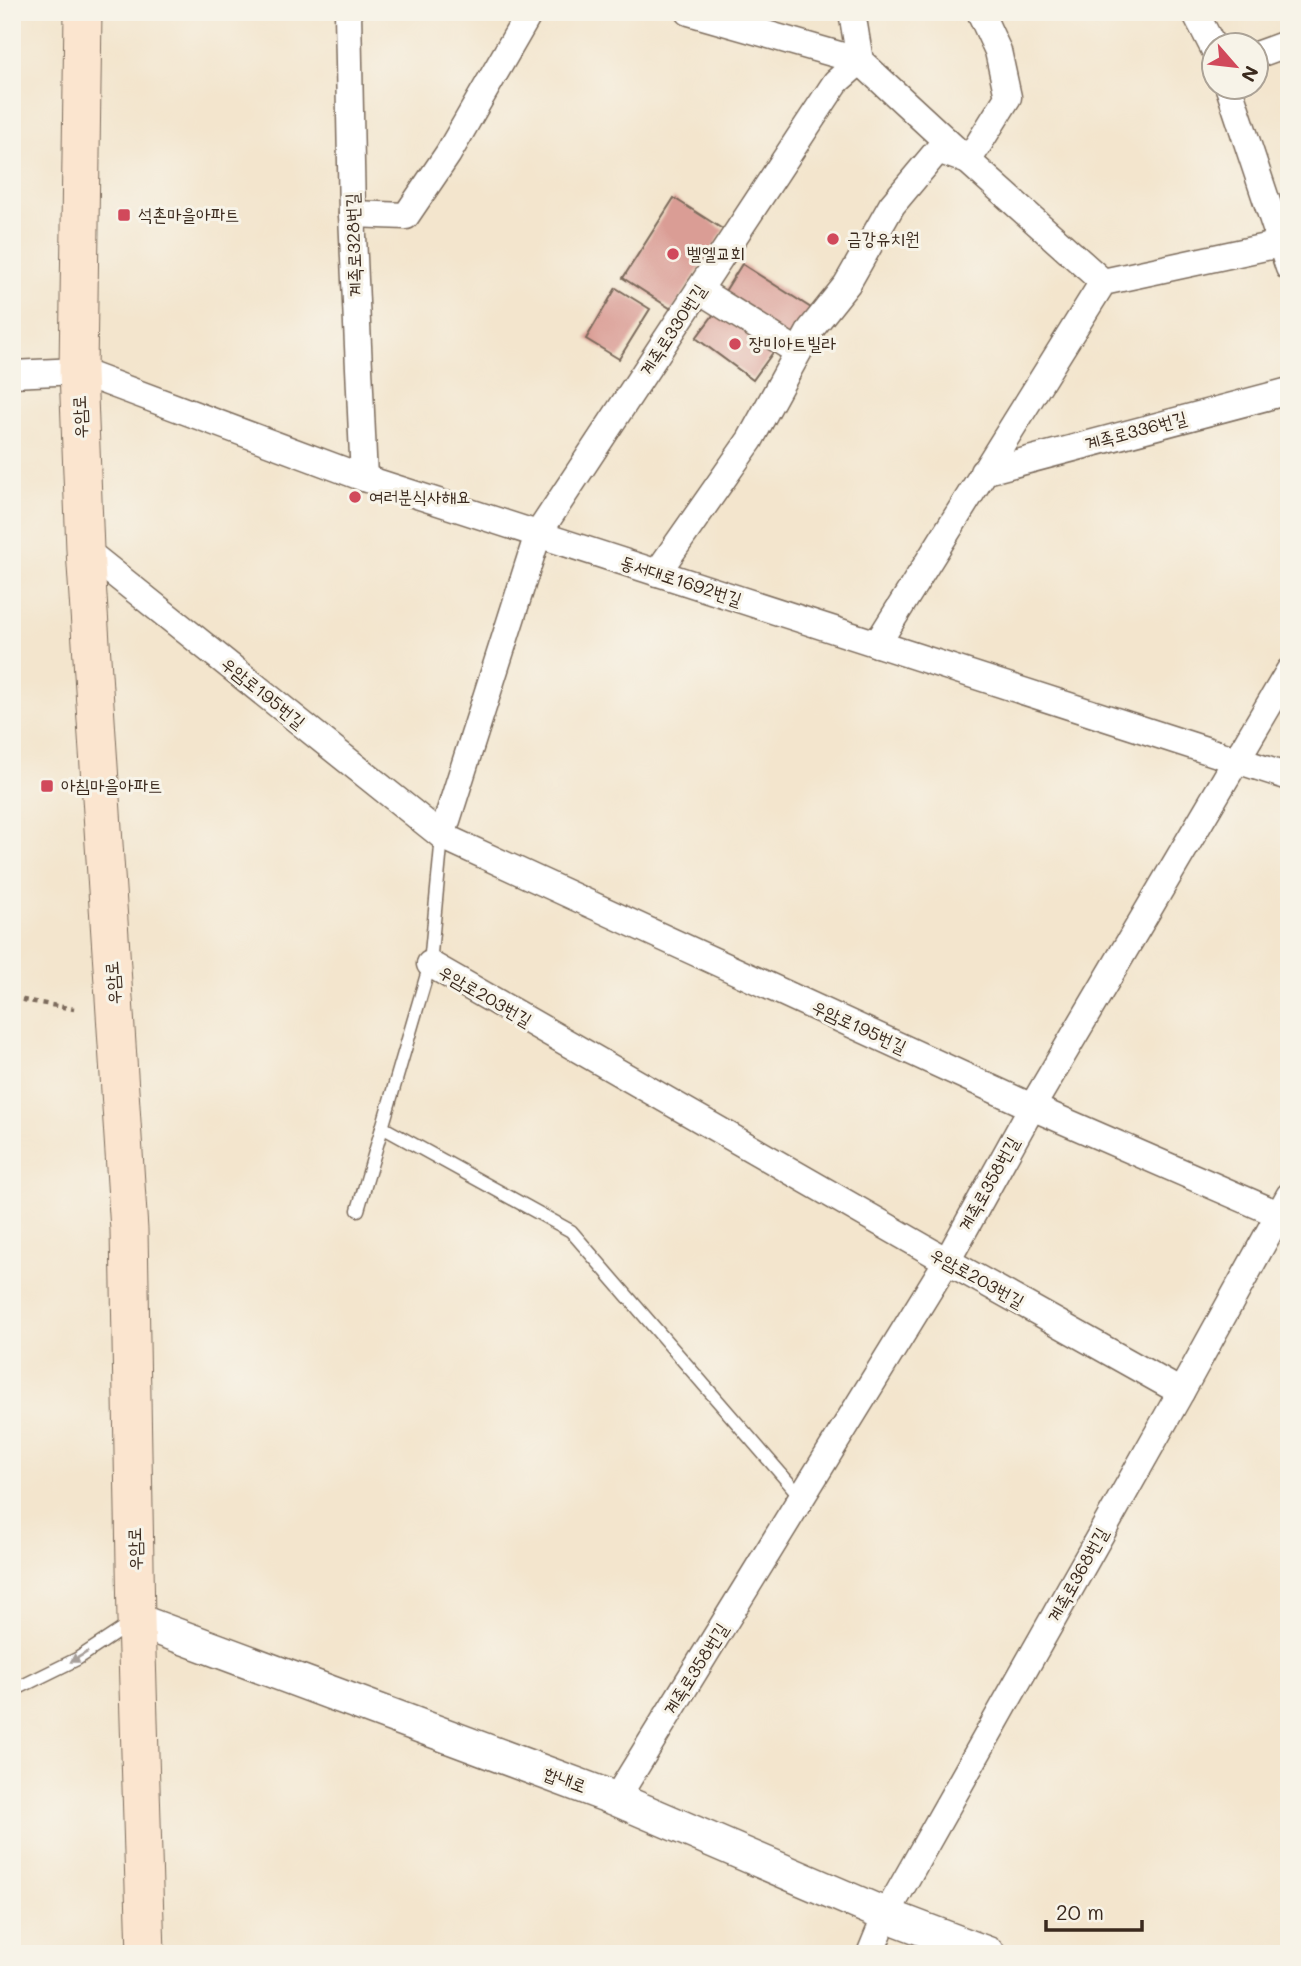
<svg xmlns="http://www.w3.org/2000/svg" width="1301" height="1966" font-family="Mali,'Poor Story',sans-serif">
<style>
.building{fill:#da9d95}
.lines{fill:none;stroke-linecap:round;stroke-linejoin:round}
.service-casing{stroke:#7b6b5b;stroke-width:15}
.minor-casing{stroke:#7b6b5b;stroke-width:29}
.tertiary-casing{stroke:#7b6b5b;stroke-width:36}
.secondary-casing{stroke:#7b6b5b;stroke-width:39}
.path{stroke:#7b6b5b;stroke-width:4.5;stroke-dasharray:5 5;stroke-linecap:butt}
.service{stroke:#fff;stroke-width:12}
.minor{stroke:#fff;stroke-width:26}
.tertiary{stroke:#fff;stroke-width:33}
.secondary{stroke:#fbe5cf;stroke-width:37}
.oneway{fill:#a79f9a}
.poi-dot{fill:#d1495b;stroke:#f7f3e8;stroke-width:2.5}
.labels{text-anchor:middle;stroke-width:6;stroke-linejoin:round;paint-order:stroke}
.poi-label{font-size:18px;fill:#3b2a1e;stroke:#f7f3e8;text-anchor:start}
.street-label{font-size:18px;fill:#3b2a1e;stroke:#f7f3e8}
</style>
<rect width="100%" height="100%" fill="#f7f3e8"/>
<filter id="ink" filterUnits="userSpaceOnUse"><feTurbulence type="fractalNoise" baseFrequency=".0143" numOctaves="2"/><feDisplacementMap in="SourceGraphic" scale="14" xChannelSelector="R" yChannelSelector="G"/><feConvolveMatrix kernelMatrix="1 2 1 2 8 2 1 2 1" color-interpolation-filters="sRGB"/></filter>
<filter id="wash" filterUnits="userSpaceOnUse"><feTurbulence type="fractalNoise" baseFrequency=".00686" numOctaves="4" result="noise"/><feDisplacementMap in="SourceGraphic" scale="28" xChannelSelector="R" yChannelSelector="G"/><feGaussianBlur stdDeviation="1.57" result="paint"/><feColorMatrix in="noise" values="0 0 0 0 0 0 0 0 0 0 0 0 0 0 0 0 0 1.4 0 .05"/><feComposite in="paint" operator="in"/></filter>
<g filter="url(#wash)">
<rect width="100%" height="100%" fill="#f3e5cd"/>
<g id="blocks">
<g class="building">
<polygon points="674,198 724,230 673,310 623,278"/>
<polygon points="742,264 811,308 790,340 722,296"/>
<polygon points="616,288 650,309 619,359 586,339"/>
<polygon points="717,310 774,351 753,380 696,338"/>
</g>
</g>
</g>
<g filter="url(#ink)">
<use href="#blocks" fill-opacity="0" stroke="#7b6b5b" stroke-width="2"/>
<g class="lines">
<defs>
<g id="service">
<polyline points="382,1127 571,1231 801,1497"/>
<polyline points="358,1210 430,964 442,836"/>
<polyline points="12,1691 77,1659 130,1624"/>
</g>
<g id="minor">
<polyline points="348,12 352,214 364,478"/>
<polyline points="689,12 860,61"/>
<polyline points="852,12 860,61 968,161 1103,282"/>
<polyline points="1195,12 1214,49"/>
<polyline points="1256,55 1289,43"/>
<polyline points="1229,88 1289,268"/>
<polyline points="352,214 406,216 448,154 530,12"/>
<polyline points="699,290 798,352"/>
<polyline points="12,374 78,371 364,478 1289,777"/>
<polyline points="983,472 1289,391"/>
<polyline points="85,550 442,836 1032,1107 1278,1214"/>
<polyline points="657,573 750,440 811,329 847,284 892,205 938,150 968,161 1008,97 998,51 980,12"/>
<polyline points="877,644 1103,282 1280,244"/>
<polyline points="442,836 538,534 836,82 860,61"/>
<polyline points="430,964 947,1261 1181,1392"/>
<polyline points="616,1799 947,1261 1032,1107 1289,671"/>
<polyline points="870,1954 886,1915 1181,1392 1289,1196"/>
</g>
<polyline id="tertiary" points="136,1620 616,1799 886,1915 989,1954"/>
<polyline id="secondary" points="83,12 78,371 85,550 129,1230 136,1620 146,1954"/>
</defs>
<use href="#service" class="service-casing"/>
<use href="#minor" class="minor-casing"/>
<use href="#tertiary" class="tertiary-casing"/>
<use href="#secondary" class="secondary-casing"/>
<polyline class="path" points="12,998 74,1009"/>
<use href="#service" class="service"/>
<use href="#minor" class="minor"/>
<use href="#tertiary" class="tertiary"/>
<use href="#secondary" class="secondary"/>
</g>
<defs><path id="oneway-solid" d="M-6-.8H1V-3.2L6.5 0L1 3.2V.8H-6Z" transform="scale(1.75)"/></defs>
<use class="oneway" href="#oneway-solid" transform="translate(79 1657) rotate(149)"/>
</g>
<g class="poi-dot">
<rect x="117" y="208" width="14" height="14" rx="3.5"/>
<circle cx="833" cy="239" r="7"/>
<circle cx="673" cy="254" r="7"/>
<circle cx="735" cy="344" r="7"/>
<circle cx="355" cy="497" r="7"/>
<rect x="40" y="779" width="14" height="14" rx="3.5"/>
</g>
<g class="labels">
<g class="poi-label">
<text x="138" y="221">석촌마을아파트</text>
<text x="847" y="245">금강유치원</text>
<text x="687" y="260">벨엘교회</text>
<text x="749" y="350">장미아트빌라</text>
<text x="369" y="503">여러분식사해요</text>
<text x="61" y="792">아침마을아파트</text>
</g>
<g class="street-label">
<text transform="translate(354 245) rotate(-92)" y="6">계족로328번길</text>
<text transform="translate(673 330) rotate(-57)" y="6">계족로330번길</text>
<text transform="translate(80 417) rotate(-92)" y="6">우암로</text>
<text transform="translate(1136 431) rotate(-15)" y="6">계족로336번길</text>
<text transform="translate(681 581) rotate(18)" y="6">동서대로1692번길</text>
<text transform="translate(263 693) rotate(39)" y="6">우암로195번길</text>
<text transform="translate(113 983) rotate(-94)" y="6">우암로</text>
<text transform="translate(485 996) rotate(30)" y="6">우암로203번길</text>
<text transform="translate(859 1027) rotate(25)" y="6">우암로195번길</text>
<text transform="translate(989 1184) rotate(-61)" y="6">계족로358번길</text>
<text transform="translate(977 1278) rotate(29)" y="6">우암로203번길</text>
<text transform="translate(135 1549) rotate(-91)" y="6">우암로</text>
<text transform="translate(1078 1575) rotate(-61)" y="6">계족로368번길</text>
<text transform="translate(696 1669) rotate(-58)" y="6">계족로358번길</text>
<text transform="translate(565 1780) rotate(20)" y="6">합내로</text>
</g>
</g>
<rect width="1301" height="1966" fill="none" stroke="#f7f3e8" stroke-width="42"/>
<g transform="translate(1235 66) rotate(118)"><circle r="33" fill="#f7f3e8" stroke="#aca397" stroke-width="2"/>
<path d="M0-5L12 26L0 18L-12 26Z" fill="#d1495b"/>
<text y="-10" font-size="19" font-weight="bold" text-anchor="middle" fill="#3b2a1e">N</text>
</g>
<path d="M1046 1920v10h96v-10" fill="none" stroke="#3b2a1e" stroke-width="3.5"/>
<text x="1056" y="1920" font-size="21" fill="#3b2a1e" stroke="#f7f3e8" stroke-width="5" paint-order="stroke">20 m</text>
</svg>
